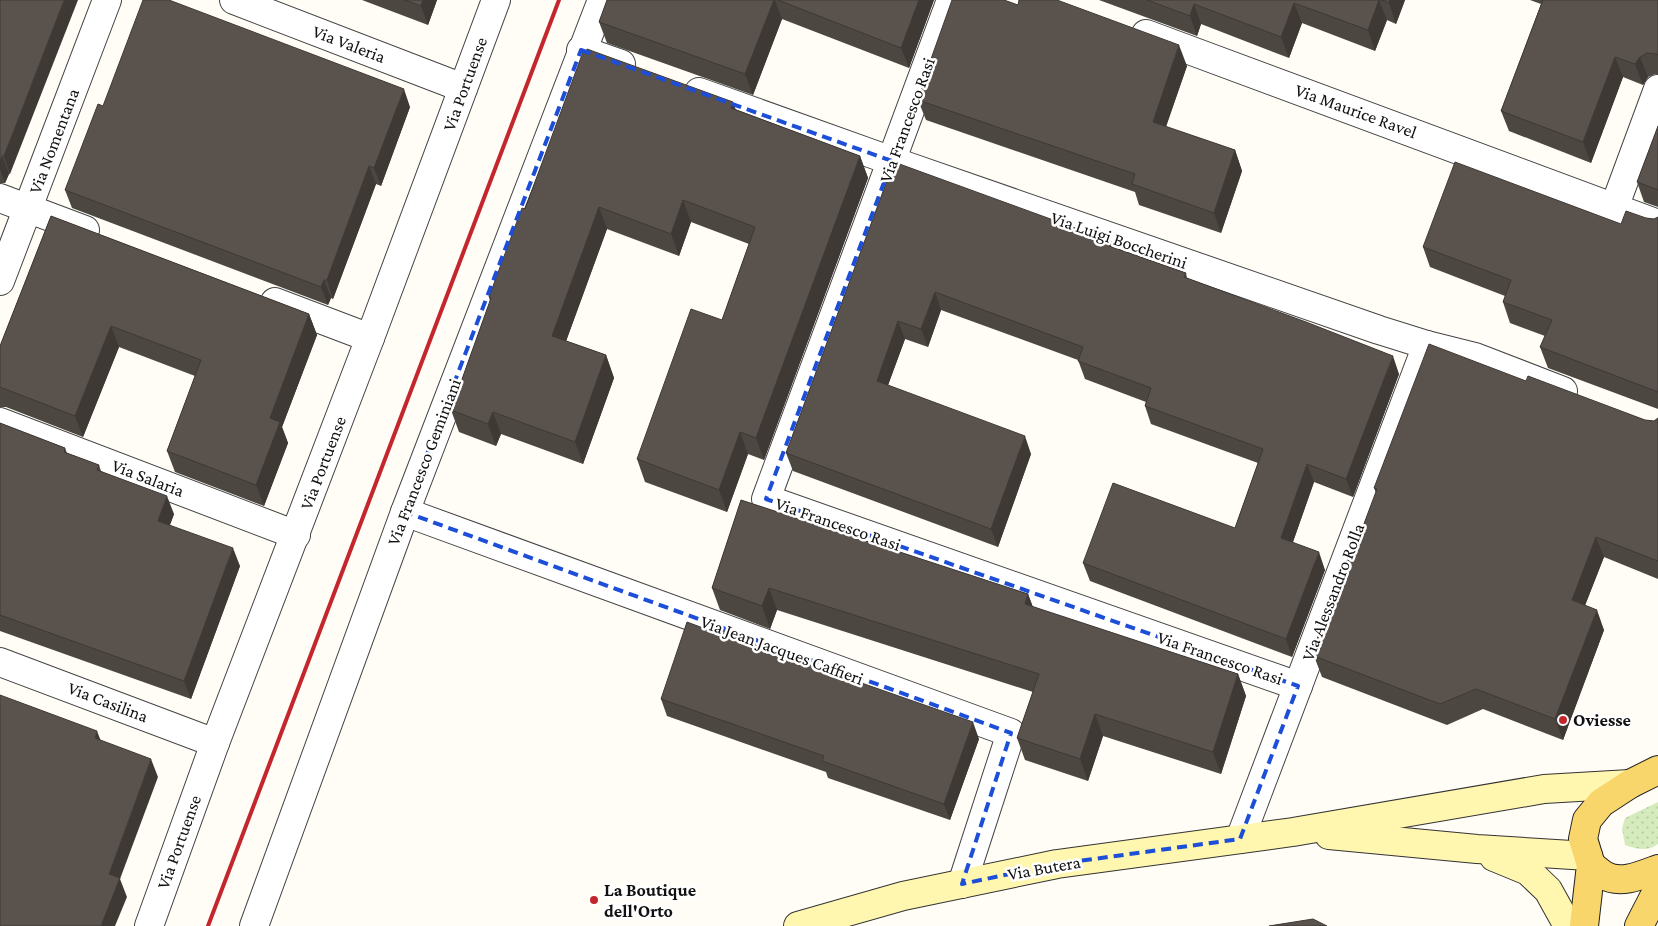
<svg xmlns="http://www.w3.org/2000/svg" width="1658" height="926" font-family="'Crimson Pro',serif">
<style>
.grass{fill:url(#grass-dots)}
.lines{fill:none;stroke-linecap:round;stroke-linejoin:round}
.street-casing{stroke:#444;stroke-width:30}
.secondary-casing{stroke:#333;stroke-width:30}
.primary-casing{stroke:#222;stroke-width:30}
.street{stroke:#fff;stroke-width:28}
.secondary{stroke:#fff6b0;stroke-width:28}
.primary{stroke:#f9d66b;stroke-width:28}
.rail{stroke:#c4262e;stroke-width:4}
.wall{fill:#4d4742}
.shaded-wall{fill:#3f3936}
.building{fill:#5a524d;stroke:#3f3936}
.marked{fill:none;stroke:#1d4ed8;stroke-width:4;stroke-dasharray:10 6;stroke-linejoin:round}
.poi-dot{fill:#c4262e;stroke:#fff;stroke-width:2}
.labels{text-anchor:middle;stroke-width:5;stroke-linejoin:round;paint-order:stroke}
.street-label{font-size:18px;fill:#111;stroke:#fff}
.poi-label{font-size:18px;font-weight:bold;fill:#111;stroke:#fff;text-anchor:start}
</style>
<defs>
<pattern id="grass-dots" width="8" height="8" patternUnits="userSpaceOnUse" patternTransform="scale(1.25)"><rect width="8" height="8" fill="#d5ebbd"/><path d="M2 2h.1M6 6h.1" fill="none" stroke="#b6c8a1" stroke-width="1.8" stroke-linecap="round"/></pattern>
</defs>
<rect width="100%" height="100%" fill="#fffdf5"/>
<path class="grass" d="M1658,802V844C1648,852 1636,849 1625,845L1622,829L1625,818Z"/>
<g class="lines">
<defs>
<g id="street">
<polyline points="234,0 463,88"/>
<polyline points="951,0 766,499 1298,686"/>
<polyline points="1146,34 1658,224"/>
<polyline points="581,50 621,64"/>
<polyline points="699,92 892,161 1379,330 1427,345 1475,357 1563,391"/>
<polyline points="0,198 85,230"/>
<polyline points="1614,208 1658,89"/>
<polyline points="0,281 107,0"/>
<polyline points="275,302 370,338"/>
<polyline points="0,422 296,535"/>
<polyline points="405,512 1011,733 962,884"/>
<polyline points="0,662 215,743"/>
<polyline points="1240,839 1427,345"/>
<polyline points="149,926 215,743 370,338 496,0"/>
<polyline points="254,926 405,512 602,0"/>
</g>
<g id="secondary">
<polyline points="1329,835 1477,849 1588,856"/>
<polyline points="1494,857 1528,871 1548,890 1568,926"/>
<polyline points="798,926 903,896 1057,864 1293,832 1544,789 1630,784"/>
</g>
<g id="primary">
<path d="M1591,865C1595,868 1599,872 1604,875C1620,885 1642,875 1658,869"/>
<polyline points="1584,926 1591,865 1583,839 1587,820 1601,803 1630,784 1658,770"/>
<polyline points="1639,926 1658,889"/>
</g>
</defs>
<use href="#street" class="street-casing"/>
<use href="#secondary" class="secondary-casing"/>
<use href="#primary" class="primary-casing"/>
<use href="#street" class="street"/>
<use href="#secondary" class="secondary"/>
<use href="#primary" class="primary"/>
<polyline class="rail" points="208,926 559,0"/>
</g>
<g class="wall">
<polygon points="0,0 10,174 9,174 5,183 0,183"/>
<polygon points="362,0 437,0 428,25"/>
<polygon points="607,0 934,0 909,68 782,19 753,95 607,43 599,22"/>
<polygon points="1099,0 1405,0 1396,24 1387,20 1375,51 1302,23 1289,58 1201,24 1197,36"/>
<polygon points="1530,0 1658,0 1658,74 1655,74 1648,77 1643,85 1623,77 1591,163 1509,131 1501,111 1541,4"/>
<polygon points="1018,5 1187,66 1166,127 1235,150 1242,171 1221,233 1139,205 1135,192 926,120 918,100 931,61 931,59"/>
<polygon points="586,53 860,156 868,178 764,460 748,454 727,512 645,482 637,459 722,320 749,244 691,222 679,256 607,229 566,341 606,355 614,378 583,464 501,434 496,446 459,432 451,410 490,301 489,297"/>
<polygon points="103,106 410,107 381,186 376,184 333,299 331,298 328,305 72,208 65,190"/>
<polygon points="1658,126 1658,207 1644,202 1637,182"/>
<polygon points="894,162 1113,247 1186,273 1187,278 1399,374 1353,497 1314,482 1293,542 1325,570 1292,657 1090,581 1083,563 1235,528 1258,463 1151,424 1145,406 1146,402 1085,379 1078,360 941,310 928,347 905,339 888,385 1031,454 998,547 793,471 786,453"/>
<polygon points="51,216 309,314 317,335 282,427 288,443 264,506 175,472 167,451 195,376 119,347 83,437 6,407 0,407 0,346"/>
<polygon points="1658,217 1658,409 1548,368 1540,347 1545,336 1510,323 1503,302 1505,296 1430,267 1423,247 1621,224 1646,218 1654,219"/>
<polygon points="1526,381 1645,420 1654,421 1658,418 1658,579 1604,557 1585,605 1604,630 1563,740 1483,709 1447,725 1322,677 1314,656 1316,652 1314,647 1350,561 1376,493 1374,488"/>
<polygon points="0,423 65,448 67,453 99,465 101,471 174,514 170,525 240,566 191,699 0,631"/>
<polygon points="741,500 1028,594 1033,607 1238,674 1246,696 1221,774 1103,736 1088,781 1025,760 1017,738 1033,692 777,610 770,629 720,610 712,588"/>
<polygon points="703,628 754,641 756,645 979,739 950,820 828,778 826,772 667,716 661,699"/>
</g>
<g class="shaded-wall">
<polygon points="64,0 78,0 10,174 4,156"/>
<polygon points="423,0 437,0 428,25 421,6"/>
<polygon points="774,0 775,0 782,19 753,95 745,74"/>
<polygon points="919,0 934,0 909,68 901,48"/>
<polygon points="1379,0 1387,20 1375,51 1368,30"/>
<polygon points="1390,0 1405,0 1396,24 1389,3"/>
<polygon points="1294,3 1302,23 1289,58 1281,37"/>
<polygon points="1194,4 1201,24 1197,36 1190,16"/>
<polygon points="1179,45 1187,66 1160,143 1153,122"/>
<polygon points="1615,57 1623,77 1591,163 1583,142"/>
<polygon points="1640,57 1648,77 1643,85 1635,64"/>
<polygon points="404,89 410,107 381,186 374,168"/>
<polygon points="733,102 741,124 731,108"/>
<polygon points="1235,150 1242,171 1221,233 1214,213"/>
<polygon points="2,156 9,174 5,183 0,169 0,162"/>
<polygon points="860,156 868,178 764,460 756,438"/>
<polygon points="369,166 376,184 333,299 327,280"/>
<polygon points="683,200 691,222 679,256 671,234"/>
<polygon points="599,207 607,229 560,358 552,336"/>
<polygon points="1111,241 1118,259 1109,246"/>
<polygon points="324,280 331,298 328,305 321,287"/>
<polygon points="935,292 941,310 928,347 921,329"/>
<polygon points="309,314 317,335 282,427 288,443 264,506 256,485 270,418"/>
<polygon points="898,321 905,339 883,399 877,381"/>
<polygon points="111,326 119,347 83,437 75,416"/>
<polygon points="606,355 614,378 583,464 575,442"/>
<polygon points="1393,356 1399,374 1353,497 1346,479"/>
<polygon points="493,412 501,434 496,446 488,424"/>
<polygon points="740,432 748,454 727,512 719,490"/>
<polygon points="1025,436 1031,454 998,547 991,529"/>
<polygon points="1307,464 1314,482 1288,556 1281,538"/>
<polygon points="167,496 174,514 165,538 158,521"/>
<polygon points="1596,537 1604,557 1579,621 1572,600"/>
<polygon points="233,548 240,566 191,699 184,681"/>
<polygon points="1319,552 1325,570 1292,657 1286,639"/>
<polygon points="769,588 777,610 770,629 762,606"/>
<polygon points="1028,594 1036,616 1025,604"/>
<polygon points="1597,610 1604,630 1563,740 1555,719"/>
<polygon points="1238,674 1246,696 1221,774 1213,752"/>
<polygon points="1095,714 1103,736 1088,781 1080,759"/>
<polygon points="973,722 979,739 950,820 944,804"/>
<polygon points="97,731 104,749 95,738"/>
<polygon points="151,759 158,777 120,879 127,897 115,926 101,926 109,874"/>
</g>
<g class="building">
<polygon points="0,0 64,0 4,156 2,156 0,162"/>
<polygon points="143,0 169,0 404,89 374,168 369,166 327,280 324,280 321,287 65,190 98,104 103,106"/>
<polygon points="404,0 423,0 421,6"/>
<polygon points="607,0 774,0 745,74 599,22"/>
<polygon points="778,0 919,0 901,48"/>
<polygon points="952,0 1004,0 1018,5 1019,0 1057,0 1179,45 1153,122 1235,150 1214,213 1132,184 1135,174 918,100 932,60 931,59"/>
<polygon points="1147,0 1379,0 1368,30 1294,3 1281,37 1194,4 1190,16"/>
<polygon points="1381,0 1390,0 1389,3"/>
<polygon points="1543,0 1658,0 1658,55 1656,54 1647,53 1640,57 1635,64 1615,57 1583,142 1501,111"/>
<polygon points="587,49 733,102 731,108 860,156 756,438 740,432 719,490 637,459 691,309 722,320 755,227 683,200 671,234 599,207 552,336 606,355 575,442 493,412 488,424 451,410 491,298 489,297 519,216 522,208 525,209 583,52 586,53"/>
<polygon points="1658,126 1658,190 1656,189 1637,182"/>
<polygon points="894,162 1111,241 1109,246 1186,273 1184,277 1306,322 1393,356 1346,479 1307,464 1281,538 1319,552 1286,639 1083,563 1113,483 1235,528 1263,449 1145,406 1151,388 1078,361 1083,347 935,292 921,329 898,321 877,381 1025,436 991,529 786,453"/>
<polygon points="1455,162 1621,224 1626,211 1646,218 1654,219 1658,217 1658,392 1540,347 1552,320 1503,302 1511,280 1423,247"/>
<polygon points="51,216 309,314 270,418 280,422 256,485 167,451 201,360 111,326 75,416 0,387 0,346"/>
<polygon points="1429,344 1526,381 1528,376 1645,420 1654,421 1658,418 1658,561 1596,537 1572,600 1597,610 1555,719 1476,689 1440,704 1314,656 1317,648 1314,647 1347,560 1350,561 1377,489 1374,488"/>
<polygon points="0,423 65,448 64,452 99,465 97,470 167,496 158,521 233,548 184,681 0,615"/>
<polygon points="741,500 1028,594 1025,604 1238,674 1213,752 1095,714 1080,759 1017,738 1039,674 769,588 762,606 712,588"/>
<polygon points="687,622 703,628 704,623 754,641 753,645 973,722 944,804 822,761 824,756 661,699"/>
<polygon points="0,695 97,731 95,738 151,759 109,874 120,878 101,926 0,926"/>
<polygon points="1313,919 1327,926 1269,926"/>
</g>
<path class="marked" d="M581,50L892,161L766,499L1298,686L1240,839L1057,864L962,884L1011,733L405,512Z"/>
<g class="poi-dot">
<circle cx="1563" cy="720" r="5"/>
<circle cx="594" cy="900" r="5"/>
</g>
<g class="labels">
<g class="street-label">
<text transform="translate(349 44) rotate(21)" y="6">Via Valeria</text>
<text transform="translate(465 84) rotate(-70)" y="6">Via Portuense</text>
<text transform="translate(1356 111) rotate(20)" y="6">Via Maurice Ravel</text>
<text transform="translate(907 120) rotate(-70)" y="6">Via Francesco Rasi</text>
<text transform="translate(54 141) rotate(-69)" y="6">Via Nomentana</text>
<text transform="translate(1119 240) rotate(19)" y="6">Via Luigi Boccherini</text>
<text transform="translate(424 462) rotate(-69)" y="6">Via Francesco Geminiani</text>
<text transform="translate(323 463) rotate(-69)" y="6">Via Portuense</text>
<text transform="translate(148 478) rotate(21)" y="6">Via Salaria</text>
<text transform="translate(838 524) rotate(19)" y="6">Via Francesco Rasi</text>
<text transform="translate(1333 592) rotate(-69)" y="6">Via Alessandro Rolla</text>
<text transform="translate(782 650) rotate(20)" y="6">Via Jean Jacques Caffieri</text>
<text transform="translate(1220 658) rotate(19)" y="6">Via Francesco Rasi</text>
<text transform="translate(108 702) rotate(21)" y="6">Via Casilina</text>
<text transform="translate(179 842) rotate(-70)" y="6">Via Portuense</text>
<text transform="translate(1044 868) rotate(-10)" y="6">Via Butera</text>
</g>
<g class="poi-label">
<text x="1573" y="726">Oviesse</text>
<text x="604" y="896">La Boutique<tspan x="604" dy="21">dell'Orto</tspan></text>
</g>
</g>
</svg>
